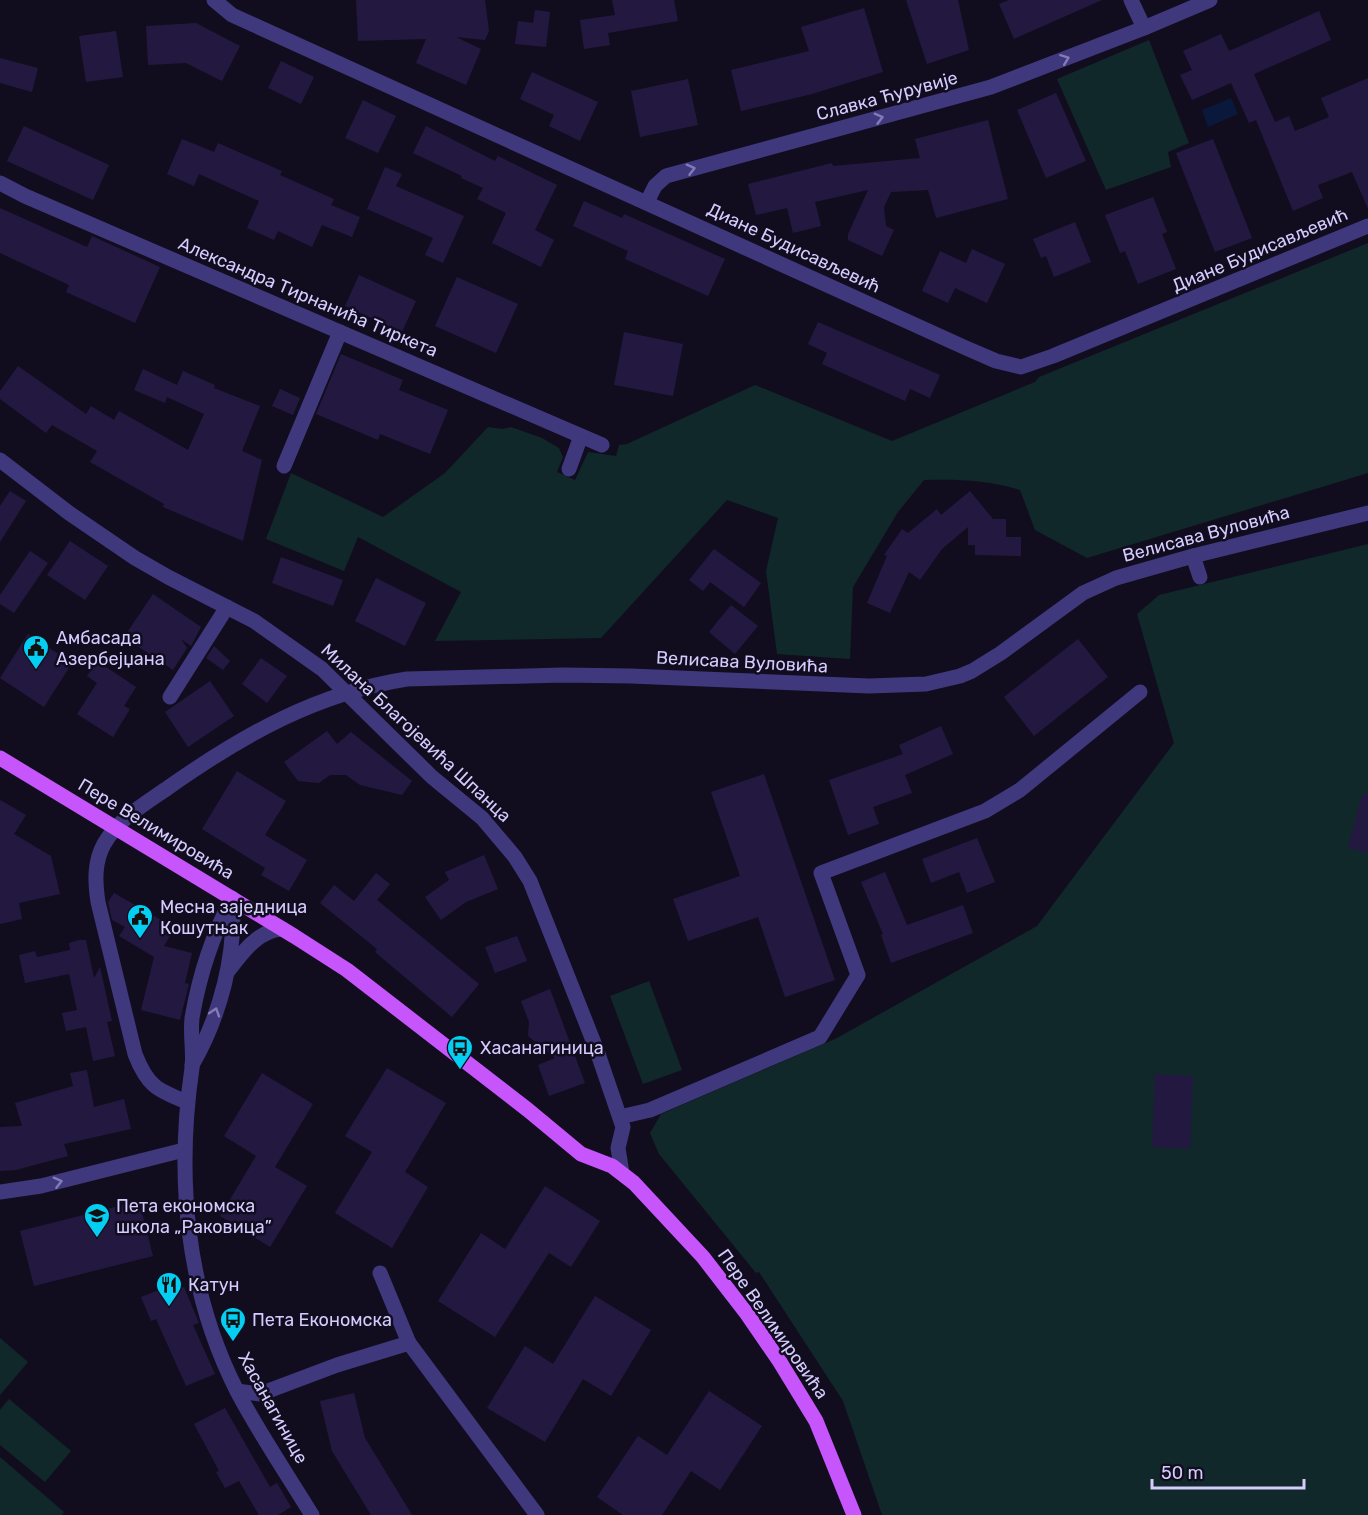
<svg xmlns="http://www.w3.org/2000/svg" width="1368" height="1515" font-family="Rubik,sans-serif">
<style>
.green{fill:#102829}
.water{fill:#0a193b}
.building{fill:#231940}
.lines{fill:none;stroke-linecap:round;stroke-linejoin:round}
.minor{stroke:#3f387d;stroke-width:15}
.major{stroke:#c655fc;stroke-width:15}
.oneway{stroke:#827bb7}
.labels{text-anchor:middle;stroke-width:5;stroke-linejoin:round;paint-order:stroke}
.street-label{font-size:18px;fill:#d4ccfe;stroke:#110d1f}
.poi-label{font-size:18px;fill:#d4ccfe;stroke:#110d1f;text-anchor:start}
</style>
<rect width="100%" height="100%" fill="#110d1f"/>
<g class="green">
<polygon points="1149,40 1189,143 1168,152 1171,167 1106,190 1057,79"/>
<path d="M1368,243V473L1087,558L1035,530L1020,490C988,480 957,479 924,480L898,512L853,587L850,659L777,654L766,571L778,518L727,500L601,638L435,641L461,592L358,537L344,571L266,539L291,473L383,517L445,473L488,427L503,429L511,427L542,438L559,448L563,457L557,472L575,480L588,452L616,456L619,445L627,444L755,385L892,441L1035,382L1039,377Z"/>
<polygon points="1368,544 1368,1515 882,1515 843,1401 759,1272 756,1273 659,1154 650,1133 661,1114 837,1038 1037,926 1174,743 1137,614 1159,595"/>
<polygon points="649,981 682,1070 643,1084 610,996"/>
<polygon points="0,1338 28,1362 0,1395"/>
<polygon points="9,1399 71,1451 45,1482 0,1445 0,1410"/>
<polygon points="0,1457 64,1512 62,1515 0,1515"/>
</g>
<polygon class="water" points="1231,98 1238,114 1208,127 1202,110"/>
<g class="building">
<polygon points="356,0 485,0 489,31 485,40 456,37 481,49 466,85 416,63 426,39 358,41"/>
<polygon points="612,0 674,0 678,21 608,33 610,45 584,49 580,20 615,15"/>
<polygon points="906,0 958,0 969,50 927,64"/>
<polygon points="1009,0 1102,0 1014,39 999,4"/>
<polygon points="864,8 883,72 812,94 741,111 731,70 809,51 801,27"/>
<polygon points="535,10 550,12 546,47 515,44 518,21 533,23"/>
<polygon points="1319,11 1331,40 1254,74 1275,122 1289,116 1295,131 1329,117 1321,98 1368,78 1368,209 1352,172 1318,185 1323,198 1293,211 1256,120 1249,123 1231,83 1192,100 1180,75 1192,70 1183,51 1221,34 1229,51"/>
<polygon points="196,23 240,46 222,81 186,63 148,65 146,26"/>
<polygon points="116,31 123,77 86,82 79,36"/>
<polygon points="0,58 38,68 32,92 0,83"/>
<polygon points="281,61 314,77 301,104 268,88"/>
<polygon points="532,72 598,102 580,141 549,126 554,115 520,99"/>
<polygon points="688,79 698,125 640,137 631,91"/>
<polygon points="1056,93 1086,161 1046,178 1017,110"/>
<polygon points="363,100 396,116 378,153 345,138"/>
<polygon points="988,120 1008,199 936,218 928,190 891,192 884,207 886,226 894,230 882,256 848,240 848,234 868,190 815,202 821,226 793,233 787,208 756,215 748,184 832,163 833,166 920,158 915,139"/>
<polygon points="24,126 109,165 93,200 7,161"/>
<polygon points="426,126 495,161 498,156 557,185 535,230 554,240 541,267 492,243 506,213 477,199 483,188 461,178 462,176 413,153"/>
<polygon points="182,139 214,152 218,143 282,171 280,175 334,199 331,205 360,217 352,237 322,225 312,247 278,231 274,240 247,228 259,201 199,174 194,186 167,174"/>
<polygon points="1213,139 1252,238 1215,252 1176,153"/>
<polygon points="385,167 402,174 396,186 464,216 443,263 425,255 433,238 367,209"/>
<polygon points="1153,197 1167,232 1162,234 1176,269 1138,284 1125,251 1120,253 1105,215"/>
<polygon points="584,201 622,218 624,214 725,259 708,296 625,259 628,251 573,226"/>
<polygon points="0,208 87,247 92,236 160,267 135,323 66,292 69,285 0,253"/>
<polygon points="1075,222 1091,262 1054,277 1046,256 1041,258 1033,239"/>
<polygon points="972,249 1005,264 987,303 955,288 948,303 922,291 940,251 966,263"/>
<polygon points="359,275 416,301 402,332 345,306"/>
<polygon points="457,277 518,304 496,353 435,326"/>
<polygon points="818,322 940,375 930,398 910,389 905,401 822,364 827,353 808,344"/>
<polygon points="624,332 683,344 673,396 614,385"/>
<polygon points="341,354 403,380 399,390 448,410 430,454 380,434 378,440 316,414"/>
<polygon points="18,366 86,414 91,406 114,420 119,411 188,450 204,414 167,397 165,403 134,390 143,369 177,385 183,371 215,385 214,388 260,406 242,451 262,460 243,541 163,507 164,504 90,462 97,451 52,425 46,433 0,399 0,391"/>
<polygon points="280,389 300,398 293,415 272,406"/>
<polygon points="10,491 26,501 0,542 0,506"/>
<polygon points="970,491 993,519 1006,519 1006,537 1021,537 1021,556 975,555 975,545 968,545 968,527 942,549 920,580 909,572 890,613 867,603 887,556 884,555 902,529 908,533 937,509 941,515"/>
<polygon points="70,541 108,566 85,600 47,575"/>
<polygon points="714,549 761,583 744,607 710,582 703,591 689,580"/>
<polygon points="30,551 48,563 14,613 0,604 0,595"/>
<polygon points="281,557 343,580 333,606 272,583"/>
<polygon points="376,578 426,603 405,646 355,621"/>
<polygon points="153,594 201,627 191,646 181,639 187,648 173,670 124,637"/>
<polygon points="731,605 758,626 735,654 709,632"/>
<polygon points="28,634 72,663 44,707 0,678"/>
<polygon points="1078,639 1108,677 1034,736 1004,697"/>
<polygon points="214,646 230,661 223,670 206,658"/>
<polygon points="261,658 287,676 267,703 242,684"/>
<polygon points="97,661 136,687 124,706 130,709 113,737 77,714 97,683 87,676"/>
<polygon points="210,681 234,716 188,747 165,712"/>
<polygon points="941,726 953,754 905,775 912,793 873,807 879,824 848,835 829,780 903,754 899,745"/>
<polygon points="327,731 337,744 351,732 412,781 402,795 360,785 346,775 330,775 319,783 298,781 284,762"/>
<polygon points="237,771 286,801 265,835 307,860 289,891 261,875 265,868 202,829"/>
<polygon points="764,774 835,980 785,997 758,917 688,941 673,899 740,876 711,792"/>
<polygon points="1362,794 1368,794 1368,853 1348,848"/>
<polygon points="0,800 26,815 14,834 51,856 60,894 19,903 22,919 0,924"/>
<polygon points="977,838 995,882 967,893 959,872 931,883 922,859"/>
<polygon points="484,855 498,889 466,902 441,920 425,897 449,880 445,872"/>
<polygon points="885,872 907,925 963,905 973,933 891,963 881,935 883,934 861,882"/>
<polygon points="376,873 390,884 377,900 479,984 452,1017 375,952 377,949 320,903 334,885 354,901"/>
<polygon points="114,893 175,928 164,946 192,953 185,983 189,984 180,1020 141,1010 154,957 119,936 125,927 112,920 108,902"/>
<polygon points="517,936 527,961 495,973 485,947"/>
<polygon points="79,940 86,940 94,978 100,967 112,1021 107,1022 115,1056 93,1061 86,1027 66,1031 62,1013 77,1010 69,974 25,983 19,955 35,951 37,957 70,950 69,943"/>
<polygon points="550,989 585,1083 549,1096 538,1065 555,1058 528,1036 529,1022 521,1001"/>
<polygon points="387,1068 446,1103 405,1172 428,1187 392,1248 335,1213 372,1152 345,1136"/>
<polygon points="87,1070 94,1107 124,1099 131,1129 64,1144 68,1156 16,1170 0,1171 0,1127 22,1126 15,1103 73,1086 70,1073"/>
<polygon points="262,1073 313,1104 275,1167 307,1186 270,1247 220,1216 256,1156 224,1136"/>
<polygon points="1155,1074 1193,1076 1190,1149 1152,1147"/>
<polygon points="545,1186 600,1221 571,1267 549,1253 495,1337 438,1301 481,1233 505,1249"/>
<polygon points="139,1201 153,1256 34,1286 20,1231"/>
<polygon points="174,1284 176,1290 184,1287 199,1323 193,1325 215,1374 186,1386 156,1319 151,1321 141,1297"/>
<polygon points="595,1296 651,1330 611,1396 583,1379 545,1442 487,1408 525,1346 553,1364"/>
<polygon points="709,1391 762,1426 720,1490 691,1471 662,1515 623,1515 597,1497 638,1436 667,1455"/>
<polygon points="354,1393 365,1438 412,1515 371,1515 332,1451 320,1401"/>
<polygon points="225,1408 270,1487 277,1483 291,1507 278,1515 259,1515 239,1481 225,1488 216,1472 219,1471 194,1424"/>
</g>
<g class="lines">
<g class="minor">
<polyline points="214,0 232,15 966,348 996,361 1021,367 1053,356 1368,226"/>
<polyline points="1131,0 1144,28"/>
<polyline points="0,183 25,196 602,445"/>
<polyline points="647,202 655,186 666,176 991,87 1144,28 1210,0"/>
<polyline points="0,460 69,513 135,558 168,577 254,621 322,669 432,777 482,818 515,857 530,881 596,1048 623,1127 618,1148 622,1173"/>
<polyline points="284,466 340,332"/>
<polyline points="569,469 581,436"/>
<polyline points="1193,556 1200,577"/>
<polyline points="170,697 227,607"/>
<path d="M232,898C212,936 199,977 192,1018C190,1035 194,1052 192,1068C176,1177 186,1291 237,1391C259,1433 287,1474 312,1515"/>
<path d="M229,970C243,952 258,930 283,929"/>
<path d="M192,1065C220,1017 237,953 232,898"/>
<path d="M187,1102C156,1090 147,1085 135,1054L98,902C95,882 94,862 104,844C118,819 146,803 169,787C243,735 317,693 407,679L563,675L631,676L869,686L926,684L960,676L972,671L1001,653L1083,593L1116,578L1193,556L1368,513"/>
<polyline points="620,1117 650,1110 820,1037 858,975 821,873 985,811 1020,790 1140,692"/>
<polyline points="0,1192 41,1186 184,1150"/>
<polyline points="380,1273 409,1343"/>
<polyline points="237,1391 260,1394 337,1365 409,1343 537,1515"/>
</g>
<polyline class="major" points="0,758 294,936 347,970 528,1110 581,1154 612,1166 634,1183 703,1257 747,1314 780,1362 816,1421 854,1515"/>
</g>
<defs><path id="oneway-chevron" d="M-2-3.5L2.5 0L-2 3.5" fill="none" stroke-width="1.6" stroke-linecap="round" stroke-linejoin="round" transform="scale(1.5)"/></defs>
<g class="oneway">
<use href="#oneway-chevron" transform="translate(1065 59) rotate(-21)"/>
<use href="#oneway-chevron" transform="translate(879 118) rotate(-15)"/>
<use href="#oneway-chevron" transform="translate(691 169) rotate(-15)"/>
<use href="#oneway-chevron" transform="translate(215 1012) rotate(-72)"/>
<use href="#oneway-chevron" transform="translate(58 1182) rotate(-14)"/>
</g>
<defs>
<symbol id="civic-pin" viewBox="-11 -11 22 30"><path d="M0 17L-7.5 6A9.5 9.5 0 1 1 7.5 6Z" fill="#04cef1" stroke="#110d1f"/><path d="M-.6-6.5H3V-4.5H.6V-3L4-1V1h2V6H-6V1h2V-1L-.6-3ZM-1.2 2.5V6h2.4V2.5Z" fill="#111"/></symbol>
<symbol id="bus-pin" viewBox="-11 -11 22 30"><path d="M0 17L-7.5 6A9.5 9.5 0 1 1 7.5 6Z" fill="#04cef1" stroke="#110d1f"/><path d="M-5-6H5V4H4V6H2V4H-2V6H-4V4H-5ZM-3.5-4V0h7V-4ZM-3.5 1.2v1.5H-2V1.2ZM2 1.2v1.5H3.5V1.2Z" fill="#111"/></symbol>
<symbol id="school-pin" viewBox="-11 -11 22 30"><path d="M0 17L-7.5 6A9.5 9.5 0 1 1 7.5 6Z" fill="#04cef1" stroke="#110d1f"/><path d="M0-5L7-2L0 1L-7-2ZM-4 1L0 2.5L4 1V4Q0 6-4 4Z" fill="#111"/></symbol>
<symbol id="restaurant-pin" viewBox="-11 -11 22 30"><path d="M0 17L-7.5 6A9.5 9.5 0 1 1 7.5 6Z" fill="#04cef1" stroke="#110d1f"/><path d="M-5-6h1v4h1v-4h1v4h1v-4h1v5L-1.5 .5V6h-2V.5L-5-1ZM5-6V6H3V1.5H1.5Q1.5-4 5-6Z" fill="#111"/></symbol>
</defs>
<g fill-rule="evenodd">
<use href="#civic-pin" x="21" y="633" width="30" height="40"/>
<use href="#civic-pin" x="125" y="902" width="30" height="40"/>
<use href="#bus-pin" x="445" y="1033" width="30" height="40"/>
<use href="#school-pin" x="82" y="1201" width="30" height="40"/>
<use href="#restaurant-pin" x="154" y="1270" width="30" height="40"/>
<use href="#bus-pin" x="218" y="1305" width="30" height="40"/>
</g>
<g class="labels">
<g class="street-label">
<text transform="translate(887 96) rotate(-15)" y="6">Славка Ћурувије</text>
<text transform="translate(794 248) rotate(25)" y="6">Диане Будисављевић</text>
<text transform="translate(1260 250) rotate(-23)" y="6">Диане Будисављевић</text>
<text transform="translate(308 297) rotate(23)" y="6">Александра Тирнанића Тиркета</text>
<text transform="translate(1206 534) rotate(-15)" y="6">Велисава Вуловића</text>
<text transform="translate(742 662) rotate(3)" y="6">Велисава Вуловића</text>
<text transform="translate(416 733) rotate(43)" y="6">Милана Благојевића Шпанца</text>
<text transform="translate(156 829) rotate(31)" y="6">Пере Велимировића</text>
<text transform="translate(773 1324) rotate(55)" y="6">Пере Велимировића</text>
<text transform="translate(273 1408) rotate(61)" y="6">Хасанагинице</text>
</g>
<g class="poi-label">
<text x="56" y="644">Амбасада<tspan x="56" dy="21">Азербејџана</tspan></text>
<text x="160" y="913">Месна заједница<tspan x="160" dy="21">Кошутњак</tspan></text>
<text x="480" y="1054">Хасанагиница</text>
<text x="116" y="1212">Пета економска<tspan x="116" dy="21">школа „Раковица”</tspan></text>
<text x="188" y="1291">Катун</text>
<text x="252" y="1326">Пета Економска</text>
</g>
</g>
<path d="M1152 1479v9h152v-9" fill="none" stroke="#d4ccfe" stroke-width="3"/>
<text x="1161" y="1479" font-size="18" fill="#d4ccfe" stroke="#110d1f" stroke-width="4.5" paint-order="stroke">50 m</text>
</svg>
